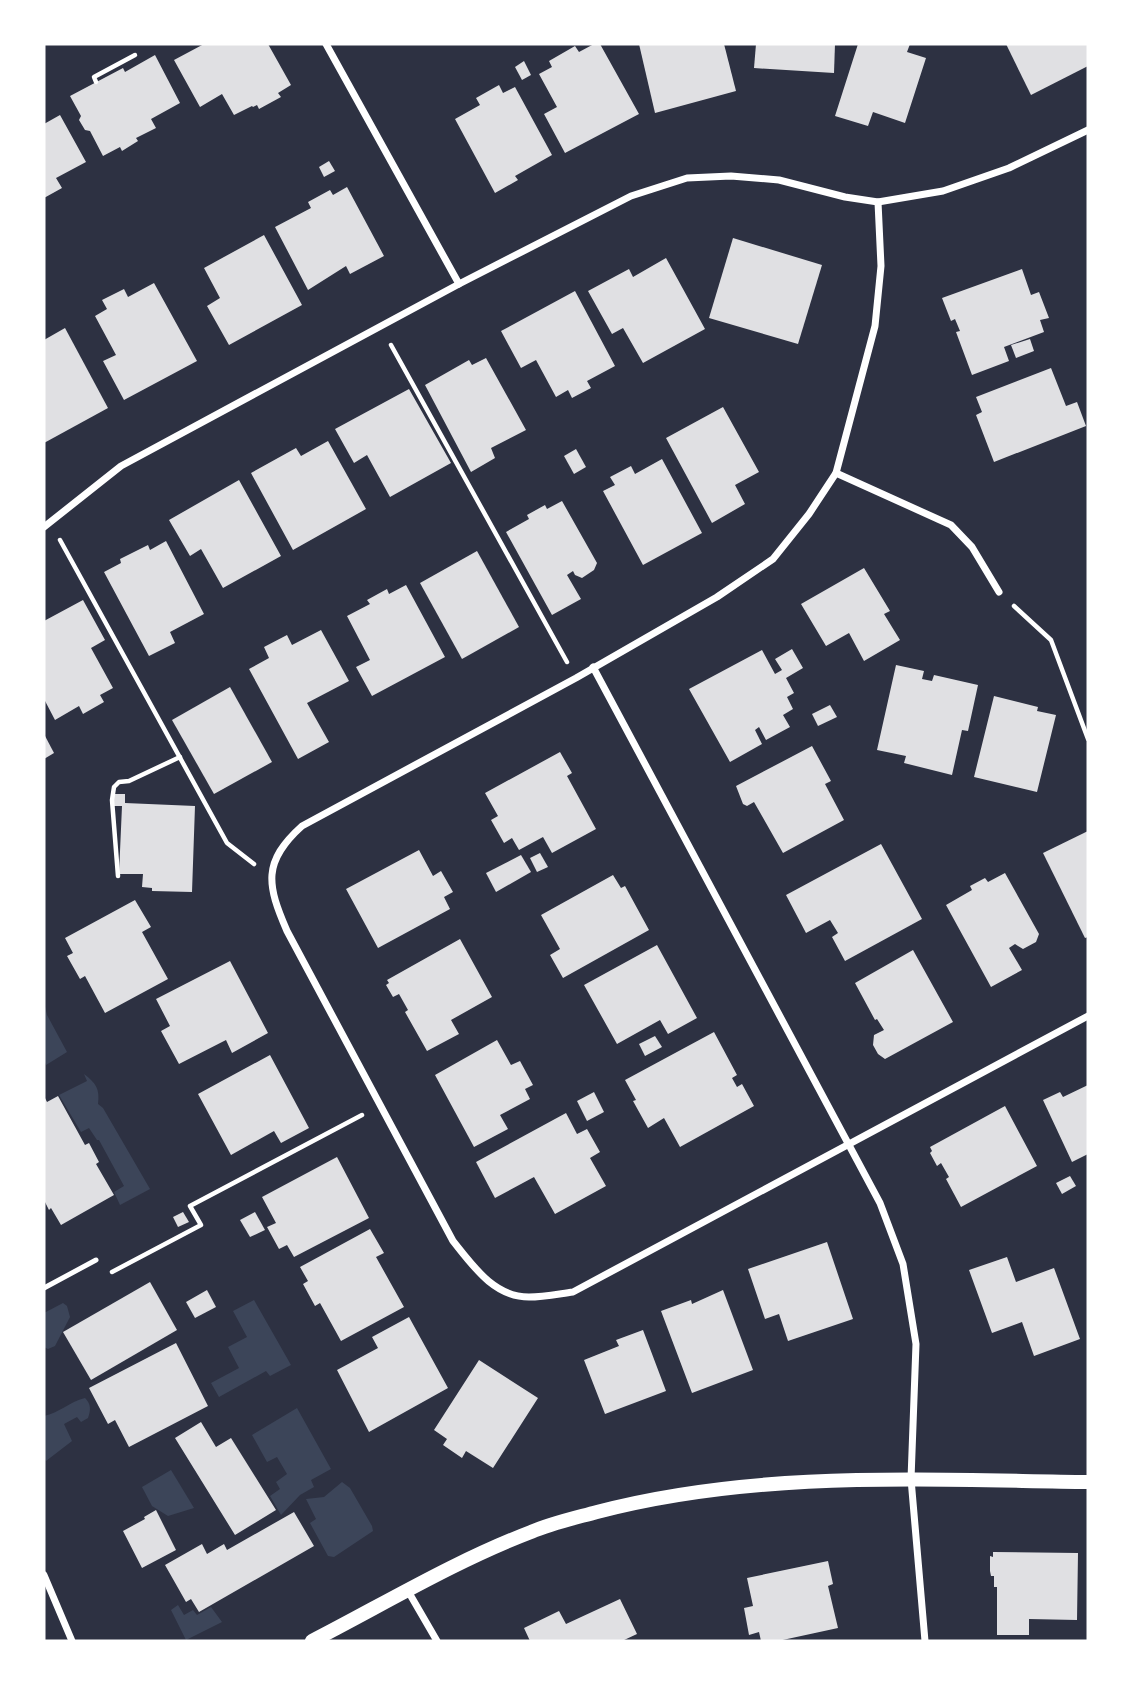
<svg xmlns="http://www.w3.org/2000/svg" width="1132" height="1685" font-family="'Sofia Sans Condensed',sans-serif">
<style>
.green{fill:#3c4559}
.building{fill:#e0e0e3}
.lines{fill:none;stroke-linecap:round;stroke-linejoin:round}
.path{stroke:#fff;stroke-width:4.5}
.service{stroke:#fff;stroke-width:5}
.minor{stroke:#fff;stroke-width:7}
.secondary{stroke:#fff;stroke-width:14}
</style>
<rect width="100%" height="100%" fill="#2d3142"/>
<g class="green">
<polygon points="44,1002 47,1015 67,1052 46,1065 44,1060"/>
<path d="M84,1074C96,1083 100,1089 98,1104L103,1108L150,1189L120,1205L114,1192L124,1186L99,1140H97L89,1128L81,1132L59,1095L87,1081Z"/>
<polygon points="254,1300 291,1365 270,1376 266,1371 219,1397 211,1383 239,1368 228,1347 247,1337 233,1311"/>
<polygon points="63,1303 67,1306 70,1317 55,1346 48,1349 44,1347 44,1313"/>
<path d="M85,1398C91,1404 91,1410 88,1418L81,1422L77,1417L64,1424L72,1441L46,1461L44,1458V1416C59,1413 69,1402 85,1398Z"/>
<polygon points="297,1408 331,1469 311,1480 314,1487 300,1495 281,1515 270,1496 280,1489 276,1482 287,1474 277,1457 267,1462 252,1435"/>
<polygon points="171,1470 194,1508 168,1516 152,1506 142,1487"/>
<polygon points="342,1482 350,1488 372,1526 373,1531 334,1557 328,1556 310,1523 316,1519 306,1499 324,1497"/>
<polygon points="178,1605 184,1615 193,1610 197,1615 211,1607 222,1622 186,1640 171,1610"/>
</g>
<g class="building">
<polygon points="204,44 268,44 291,85 278,93 281,97 259,109 257,105 253,107 252,106 234,115 222,94 200,107 174,60"/>
<polygon points="594,44 600,44 639,114 565,153 544,114 557,107 539,74 552,67 549,61 575,46 579,52"/>
<polygon points="639,44 724,44 736,91 655,113"/>
<polygon points="756,44 835,44 834,73 754,68"/>
<polygon points="858,44 910,44 907,52 926,58 905,123 873,112 868,126 835,116"/>
<polygon points="1006,44 1088,44 1088,66 1031,95"/>
<polygon points="155,55 180,103 151,119 156,128 136,138 138,141 122,151 120,147 103,156 90,131 85,130 79,120 81,116 70,96 123,68 125,72"/>
<polygon points="524,61 531,75 522,80 515,67"/>
<polygon points="499,85 503,93 515,87 552,155 515,176 518,180 495,193 455,119 480,105 476,98"/>
<polygon points="60,115 86,162 56,178 62,188 44,198 44,124"/>
<polygon points="329,161 335,171 324,177 319,167"/>
<polygon points="347,187 384,256 350,274 346,266 308,290 275,227 311,208 308,202 330,190 333,195"/>
<polygon points="264,235 302,305 229,345 207,306 220,298 204,268"/>
<polygon points="733,238 822,265 798,344 709,318"/>
<polygon points="666,258 705,329 643,363 623,328 612,334 588,291 629,269 633,277"/>
<polygon points="1022,269 1031,295 1039,292 1049,318 1040,320 1044,332 1004,347 1009,361 972,375 956,332 960,331 955,319 951,321 942,298"/>
<polygon points="154,283 197,361 124,400 103,361 116,355 95,316 107,309 102,300 124,289 128,297"/>
<polygon points="575,291 615,366 587,381 591,388 572,398 568,390 556,397 536,360 521,368 501,331"/>
<polygon points="65,328 108,408 44,443 44,340"/>
<polygon points="1030,339 1034,351 1016,358 1011,345"/>
<polygon points="486,358 526,430 491,448 495,458 471,472 425,385 469,360 472,365"/>
<polygon points="1051,368 1066,406 1077,402 1086,426 994,462 976,415 982,412 976,397"/>
<polygon points="409,389 451,463 390,497 367,455 354,463 335,429"/>
<polygon points="723,407 759,472 735,485 745,504 712,523 666,438"/>
<polygon points="328,441 366,509 293,550 251,473 296,448 301,456"/>
<polygon points="576,449 586,467 574,474 564,456"/>
<polygon points="662,459 702,533 643,565 603,491 615,485 610,477 631,466 635,474"/>
<polygon points="239,480 281,556 223,588 201,549 190,556 169,520"/>
<polygon points="562,501 597,563 594,570 582,578 575,575 573,571 567,575 581,599 552,615 506,532 529,519 527,515 545,505 547,509"/>
<polygon points="166,541 204,614 170,632 175,643 149,656 104,572 121,563 120,559 148,545 150,550"/>
<polygon points="477,551 519,627 462,659 420,583"/>
<polygon points="864,568 890,611 884,614 900,640 864,661 849,633 826,646 801,604"/>
<polygon points="406,585 445,657 372,696 356,667 370,660 347,616 370,604 367,600 387,589 389,594"/>
<polygon points="83,600 105,640 91,648 113,688 100,695 104,702 83,714 79,706 55,720 44,699 44,621"/>
<polygon points="321,630 349,681 307,703 329,742 298,759 249,669 269,658 264,647 287,635 292,645"/>
<polygon points="792,649 803,668 786,678 794,693 787,697 793,709 783,715 790,727 766,740 759,727 755,730 762,744 730,762 689,689 762,650 775,674 782,670 775,659"/>
<polygon points="896,665 924,671 922,679 932,681 934,675 978,685 968,731 962,730 952,775 904,763 906,756 877,750"/>
<polygon points="230,687 272,762 214,794 172,720"/>
<polygon points="994,696 1038,707 1037,711 1056,715 1037,792 974,777"/>
<polygon points="830,705 837,717 818,726 812,714"/>
<polygon points="44,734 54,753 44,759"/>
<polygon points="812,746 831,781 825,784 844,820 783,853 754,802 747,806 743,804 736,786"/>
<polygon points="560,752 572,773 567,776 596,829 552,853 543,837 519,850 512,838 504,843 491,820 498,816 485,793"/>
<polygon points="114,794 125,794 125,803 195,806 192,892 152,891 152,888 142,887 143,874 119,874 122,806 114,806"/>
<polygon points="1088,831 1088,937 1085,938 1043,853"/>
<polygon points="881,844 922,919 845,961 832,937 838,933 830,920 806,933 786,895"/>
<polygon points="419,850 433,876 441,871 453,892 444,897 450,909 378,948 346,889"/>
<polygon points="540,853 548,867 537,872 530,858"/>
<polygon points="521,855 531,872 496,892 486,873"/>
<polygon points="1005,873 1039,934 1036,942 1023,949 1015,944 1009,948 1022,970 991,987 946,905 972,890 970,886 985,878 988,882"/>
<polygon points="613,875 621,888 625,886 649,930 563,978 550,955 560,949 541,915"/>
<polygon points="135,900 151,927 142,932 168,979 105,1013 85,976 80,979 67,956 73,953 65,938"/>
<polygon points="460,939 492,997 451,1020 459,1034 427,1051 405,1012 408,1010 399,994 393,997 386,985 389,983 387,980"/>
<polygon points="657,945 697,1018 668,1034 660,1020 617,1044 584,985"/>
<polygon points="913,950 953,1022 885,1059 878,1054 873,1045 874,1035 884,1030 877,1019 875,1020 855,983"/>
<polygon points="230,961 268,1033 232,1053 226,1040 179,1064 161,1031 170,1026 156,999"/>
<polygon points="714,1032 737,1075 732,1078 737,1087 742,1084 754,1106 680,1147 664,1118 648,1128 633,1101 636,1100 625,1080"/>
<polygon points="655,1036 662,1047 645,1056 639,1044"/>
<polygon points="497,1040 511,1065 520,1061 533,1085 525,1089 530,1099 500,1115 508,1129 474,1147 435,1075"/>
<polygon points="270,1055 309,1128 281,1143 274,1131 231,1155 198,1094"/>
<polygon points="1088,1085 1088,1154 1072,1162 1043,1100 1060,1092 1063,1097"/>
<polygon points="594,1092 604,1112 587,1121 577,1101"/>
<polygon points="44,1096 47,1102 58,1096 85,1145 89,1143 99,1162 96,1164 114,1195 61,1225 51,1208 49,1210 44,1200"/>
<polygon points="1005,1106 1037,1166 961,1207 946,1179 949,1177 941,1163 937,1166 930,1153 932,1151 930,1147"/>
<polygon points="566,1113 577,1134 587,1129 600,1152 590,1158 606,1186 555,1214 534,1177 495,1198 476,1162"/>
<polygon points="337,1157 369,1218 294,1257 287,1245 279,1249 267,1227 276,1223 262,1197"/>
<polygon points="1070,1176 1076,1186 1062,1194 1056,1183"/>
<polygon points="183,1212 189,1222 178,1227 173,1217"/>
<polygon points="255,1212 265,1230 250,1237 240,1220"/>
<polygon points="370,1229 384,1253 376,1257 404,1307 341,1341 320,1303 315,1306 303,1284 308,1281 300,1267"/>
<polygon points="827,1242 853,1319 788,1341 779,1314 765,1319 748,1269"/>
<polygon points="1007,1257 1016,1282 1054,1268 1080,1339 1034,1356 1022,1322 992,1333 969,1270"/>
<polygon points="150,1282 177,1330 91,1380 63,1332"/>
<polygon points="207,1290 216,1307 195,1318 186,1302"/>
<polygon points="723,1290 753,1370 692,1393 661,1311 691,1300 692,1304"/>
<polygon points="409,1317 448,1388 369,1432 337,1370 378,1348 372,1337"/>
<polygon points="643,1330 666,1391 605,1414 584,1360 619,1346 616,1340"/>
<polygon points="176,1343 208,1406 129,1447 115,1420 108,1424 89,1388"/>
<polygon points="479,1360 538,1398 493,1468 466,1451 462,1458 443,1445 447,1439 434,1430"/>
<polygon points="201,1422 216,1447 231,1438 276,1510 235,1535 175,1438"/>
<polygon points="156,1510 176,1550 142,1568 123,1531 145,1519 144,1517"/>
<polygon points="294,1512 314,1546 199,1612 191,1599 186,1602 165,1565 202,1544 207,1554 224,1544 227,1550"/>
<polygon points="993,1552 1078,1553 1077,1620 1029,1619 1029,1635 997,1635 997,1587 994,1587 994,1576 991,1576 990,1571 990,1556 993,1557"/>
<polygon points="828,1561 833,1584 828,1586 838,1628 778,1641 761,1641 759,1632 749,1635 744,1608 753,1606 747,1578"/>
<polygon points="620,1599 637,1634 622,1641 530,1641 524,1628 559,1611 566,1624"/>
</g>
<g class="lines">
<g class="path">
<polyline points="96,82 94,77 135,55"/>
<polyline points="391,345 567,662"/>
<polyline points="60,540 227,843 254,864"/>
<polyline points="1014,606 1051,640 1088,739"/>
<polyline points="118,876 112,800 114,787 119,782 129,781 180,757"/>
<polyline points="112,1272 201,1225 190,1206 362,1115"/>
</g>
<polyline class="service" points="44,1288 96,1260"/>
<g class="minor">
<polyline points="326,44 459,284"/>
<path d="M878,202L881,266L875,326L836,473L809,514L773,559L717,597L576,678L302,826C262,862 267,885 287,931L453,1241C473,1266 494,1297 529,1297C543,1297 558,1294 573,1292L1088,1016"/>
<polyline points="836,473 951,525 972,547 999,592"/>
<polyline points="44,527 121,466 459,284 631,196 687,178 731,176 779,180 845,197 878,202 943,191 1009,168 1088,130"/>
<polyline points="593,667 880,1203 903,1264 916,1344 911,1479 925,1641"/>
<polyline points="44,1575 72,1641"/>
<polyline points="408,1591 437,1641"/>
</g>
<path class="secondary" d="M312,1641C384,1604 455,1561 531,1532C552,1523 575,1518 597,1512C757,1470 924,1480 1088,1482"/>
</g>
<rect width="1132" height="1685" fill="none" stroke="#ffffff" stroke-width="91"/>
</svg>
